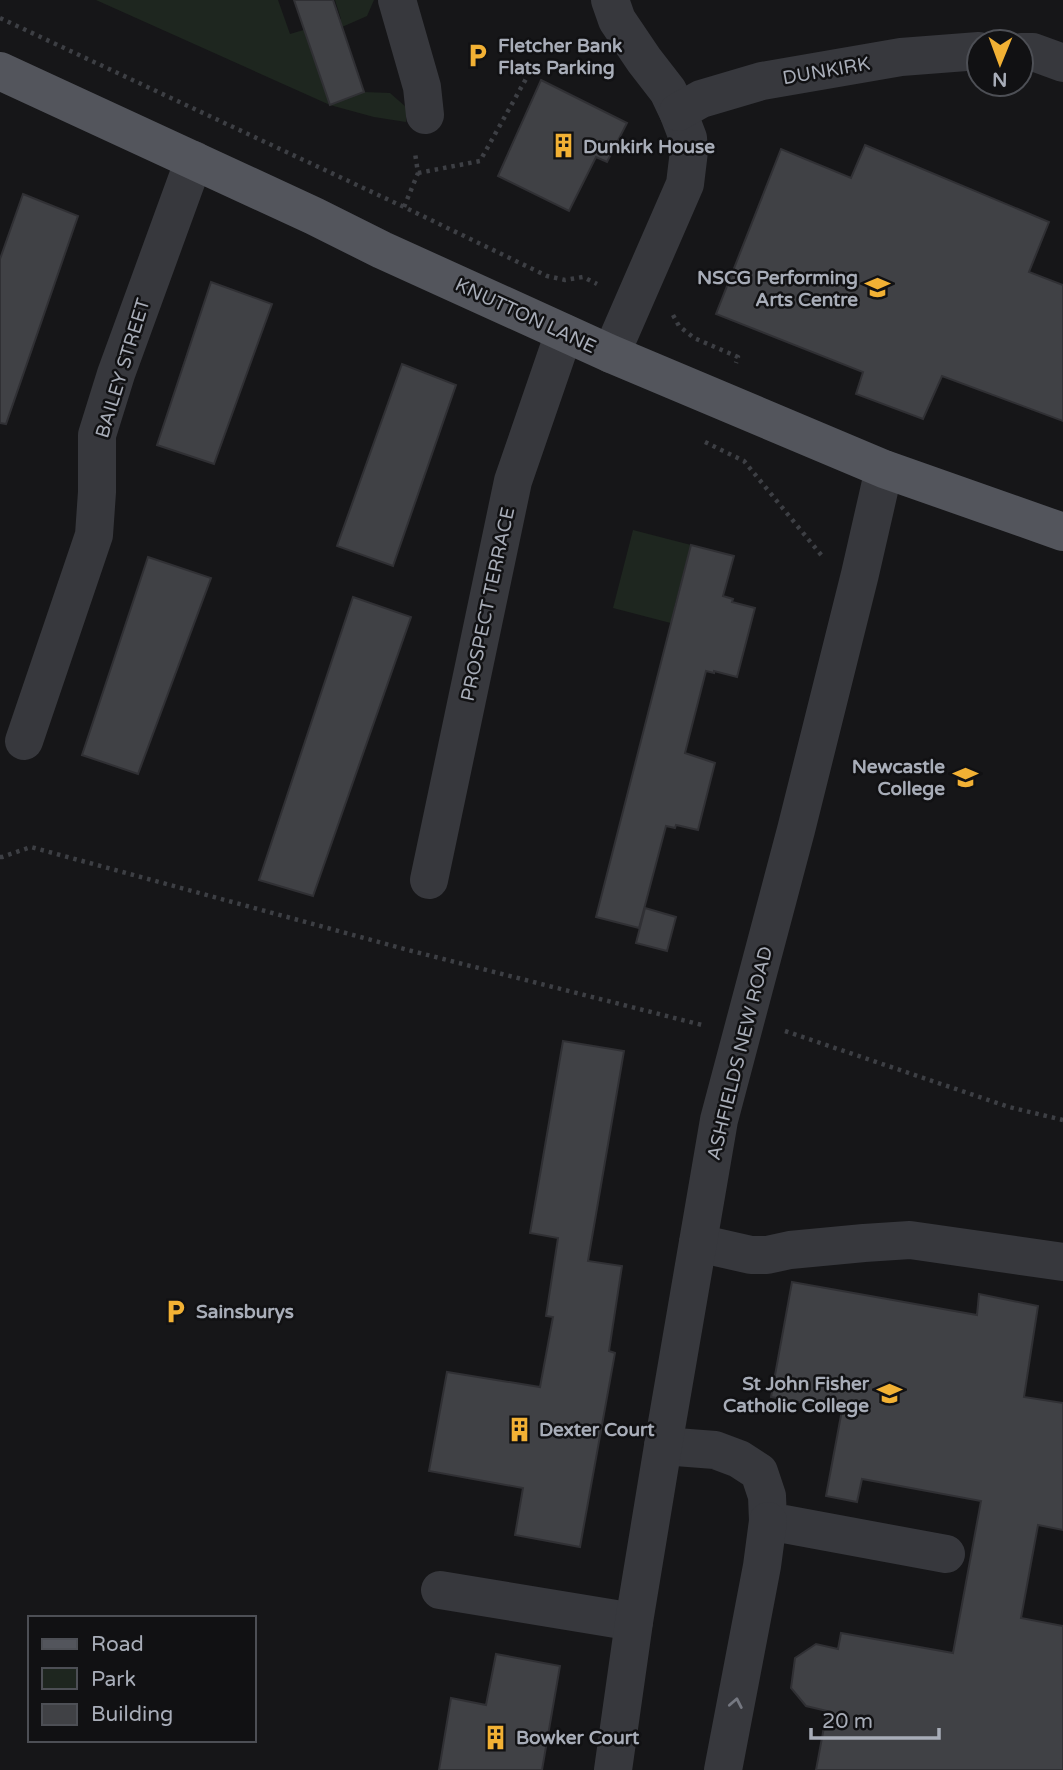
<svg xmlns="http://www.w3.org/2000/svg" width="1063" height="1770" font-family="'Varela Round',sans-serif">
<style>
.green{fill:#1e261f}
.building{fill:#404145;stroke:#303034;stroke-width:2}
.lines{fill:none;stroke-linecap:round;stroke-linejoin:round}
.path{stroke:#3d3f44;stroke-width:4.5;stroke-dasharray:3.5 5;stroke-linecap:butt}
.minor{stroke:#37383d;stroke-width:38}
.major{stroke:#53555c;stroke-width:38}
.oneway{stroke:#757881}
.labels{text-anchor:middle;stroke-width:5;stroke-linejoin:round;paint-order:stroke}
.poi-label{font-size:19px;font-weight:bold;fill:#a8adb8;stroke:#111113;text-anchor:start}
.street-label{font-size:19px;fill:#a8adb8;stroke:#111113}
</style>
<rect width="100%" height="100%" fill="#161618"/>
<g class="green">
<polygon points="96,0 278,0 290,34 341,19 335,0 374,0 367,16 342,27 308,39 330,105 364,92 390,93 406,107 406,122 374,117 330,105"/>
<polygon points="633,530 691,545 674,608 717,620 713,634 613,608"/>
</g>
<g class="building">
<polygon points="294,0 333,0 364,92 330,105"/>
<polygon points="541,80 627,123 607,162 596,157 569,211 498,176"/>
<polygon points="865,145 1049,222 1029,272 1063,285 1063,421 942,376 923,419 856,394 863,372 716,314 781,149 851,178"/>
<polygon points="23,194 78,216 6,424 0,423 0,259"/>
<polygon points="211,282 272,304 214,464 157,445"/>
<polygon points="402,364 456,385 393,566 337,546"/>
<polygon points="691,545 734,556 723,596 733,599 732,602 755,608 737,677 714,671 714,673 706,671 685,753 715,763 698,830 676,825 675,828 666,826 639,928 596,917"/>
<polygon points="148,557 211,578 138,774 82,755"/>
<polygon points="353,597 411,617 313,896 259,880"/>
<polygon points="645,908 676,917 667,951 636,943"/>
<polygon points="563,1041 624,1051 588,1261 622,1266 609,1351 615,1353 580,1547 515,1535 523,1488 429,1471 447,1372 540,1387 553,1317 546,1316 558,1238 530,1233"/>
<polygon points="792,1282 977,1315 979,1294 1038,1306 1024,1397 1063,1403 1063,1530 1038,1525 1021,1618 1063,1626 1063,1770 816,1770 827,1711 806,1706 791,1688 795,1658 816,1644 838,1649 841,1633 953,1653 981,1501 862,1479 857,1502 826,1496 842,1410 771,1397"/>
<polygon points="496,1654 560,1666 542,1770 439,1770 451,1698 486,1705"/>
</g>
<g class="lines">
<g class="path">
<polyline points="0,18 404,207 547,276 565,280 583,277 597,284"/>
<polyline points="418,173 480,161 527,77"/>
<polyline points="404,207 418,173 415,153"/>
<polyline points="673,315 679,326 694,338 738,357 736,363"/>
<polyline points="705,442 744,461 822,556"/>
<polyline points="0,857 2,857 31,847 408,950 702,1025"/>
<polyline points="785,1031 1009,1107 1063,1120"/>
</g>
<g class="minor">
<polyline points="397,0 422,87 425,115"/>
<polyline points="610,0 617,20 644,60 668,91 678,112 688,138 689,151 685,184 611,354"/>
<polyline points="1021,52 1033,52 1063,63"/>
<polyline points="678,112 701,99 762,81 901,57 979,51"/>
<polyline points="24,741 94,535 97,492 97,435 116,374 194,160"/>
<polyline points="429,880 513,481 564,333"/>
<polyline points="698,1243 751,1255 767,1255 790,1250 864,1243 910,1240 1063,1262"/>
<polyline points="663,1446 715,1450 739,1459 759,1472 767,1496 768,1521 946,1554"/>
<polyline points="440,1590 634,1622"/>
<polyline points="613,1770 634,1622 663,1446 719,1120 796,830 860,574 884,469"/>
<polyline points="723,1770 762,1566 768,1521"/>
</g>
<polyline class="major" points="0,71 314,216 382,250 611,354 884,469 1063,532"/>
</g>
<defs><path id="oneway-chevron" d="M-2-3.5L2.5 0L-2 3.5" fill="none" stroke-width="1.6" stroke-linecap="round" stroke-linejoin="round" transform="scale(1.75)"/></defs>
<use class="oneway" href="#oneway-chevron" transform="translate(736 1703) rotate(-79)"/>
<defs>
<symbol id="parking-bare" viewBox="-9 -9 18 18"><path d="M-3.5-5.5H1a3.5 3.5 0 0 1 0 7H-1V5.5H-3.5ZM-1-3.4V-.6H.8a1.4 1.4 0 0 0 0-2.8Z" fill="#f2b134" stroke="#111113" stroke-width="2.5" paint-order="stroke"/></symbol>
<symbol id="building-bare" viewBox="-9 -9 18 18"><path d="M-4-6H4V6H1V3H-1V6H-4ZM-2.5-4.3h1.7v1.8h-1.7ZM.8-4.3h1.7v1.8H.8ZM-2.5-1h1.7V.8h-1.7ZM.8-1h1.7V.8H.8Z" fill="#f2b134" stroke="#111113" stroke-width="2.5" paint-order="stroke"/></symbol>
<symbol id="university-bare" viewBox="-9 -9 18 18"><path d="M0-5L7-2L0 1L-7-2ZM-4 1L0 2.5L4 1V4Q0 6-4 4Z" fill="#f2b134" stroke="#111113" stroke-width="2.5" paint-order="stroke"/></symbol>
<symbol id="school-bare" viewBox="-9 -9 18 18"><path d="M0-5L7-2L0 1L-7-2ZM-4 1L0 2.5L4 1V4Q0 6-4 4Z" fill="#f2b134" stroke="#111113" stroke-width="2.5" paint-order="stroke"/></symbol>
</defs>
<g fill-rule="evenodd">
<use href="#parking-bare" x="460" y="38" width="35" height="35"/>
<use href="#building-bare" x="546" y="128" width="35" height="35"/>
<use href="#university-bare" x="860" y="270" width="35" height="35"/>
<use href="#university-bare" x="948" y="760" width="35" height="35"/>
<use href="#parking-bare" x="158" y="1294" width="35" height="35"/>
<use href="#school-bare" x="872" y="1376" width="35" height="35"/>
<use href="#building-bare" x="502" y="1412" width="35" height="35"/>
<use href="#building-bare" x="478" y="1720" width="35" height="35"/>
</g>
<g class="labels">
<g class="poi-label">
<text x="498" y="52">Fletcher Bank<tspan x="498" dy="22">Flats Parking</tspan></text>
<text x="583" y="153">Dunkirk House</text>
<text x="858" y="284" text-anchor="end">NSCG Performing<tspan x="858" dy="22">Arts Centre</tspan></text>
<text x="945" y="773" text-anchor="end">Newcastle<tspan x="945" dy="22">College</tspan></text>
<text x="196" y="1318">Sainsburys</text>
<text x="869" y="1390" text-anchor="end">St John Fisher<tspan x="869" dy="22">Catholic College</tspan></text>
<text x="539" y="1436">Dexter Court</text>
<text x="516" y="1744">Bowker Court</text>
</g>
<g class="street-label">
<text transform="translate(826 70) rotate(-10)" y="7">DUNKIRK</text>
<text transform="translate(526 315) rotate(25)" y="7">KNUTTON LANE</text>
<text transform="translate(122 368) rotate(-73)" y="7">BAILEY STREET</text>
<text transform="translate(487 604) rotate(-78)" y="7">PROSPECT TERRACE</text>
<text transform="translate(739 1053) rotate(-76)" y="7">ASHFIELDS NEW ROAD</text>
</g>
</g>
<rect x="28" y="1616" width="228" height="126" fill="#111113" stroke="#4d4f55" stroke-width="2"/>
<rect x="42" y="1639" width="35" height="10" fill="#53555c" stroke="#4d4f55" stroke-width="2"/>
<text x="91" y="1651" font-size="21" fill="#a8adb8">Road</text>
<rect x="42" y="1668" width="35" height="21" fill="#1e261f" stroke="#4d4f55" stroke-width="2"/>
<text x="91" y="1686" font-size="21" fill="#a8adb8">Park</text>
<rect x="42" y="1704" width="35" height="21" fill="#404145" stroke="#4d4f55" stroke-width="2"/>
<text x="91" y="1721" font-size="21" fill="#a8adb8">Building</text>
<g transform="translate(1000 63) rotate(181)"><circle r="33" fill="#111113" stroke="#4d4f55" stroke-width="2"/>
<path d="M0-5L12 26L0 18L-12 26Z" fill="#f2b134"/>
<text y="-10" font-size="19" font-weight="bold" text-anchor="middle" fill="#a8adb8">N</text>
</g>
<path d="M811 1728v10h128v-10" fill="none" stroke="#a8adb8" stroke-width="3.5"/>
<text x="822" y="1728" font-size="21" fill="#a8adb8" stroke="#111113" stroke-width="5" paint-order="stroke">20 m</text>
</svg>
